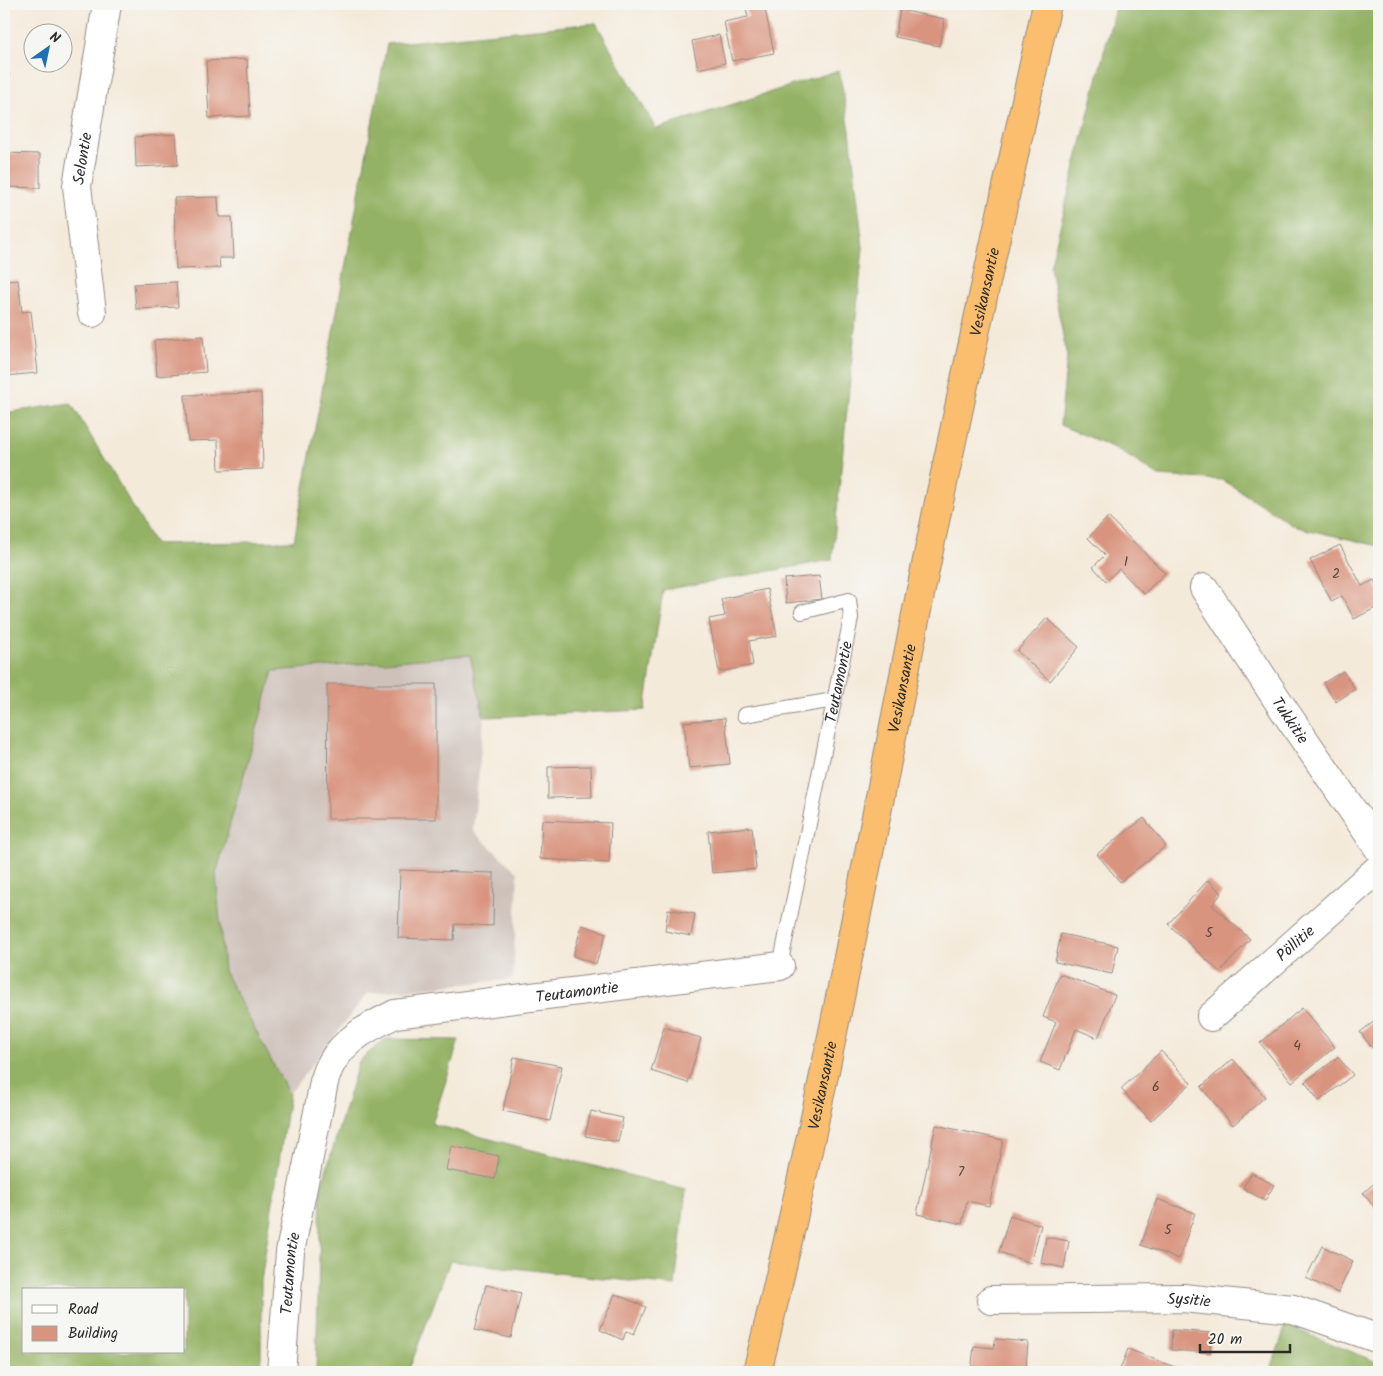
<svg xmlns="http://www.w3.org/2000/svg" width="1383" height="1376" font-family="Kalam,sans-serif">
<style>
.industrial{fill:#cec1ba}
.forest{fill:#94b265;stroke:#606e48;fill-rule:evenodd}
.building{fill:#d9947f}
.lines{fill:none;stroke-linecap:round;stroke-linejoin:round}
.lane-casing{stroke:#908a82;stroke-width:16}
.street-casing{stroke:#908a82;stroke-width:30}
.highway-casing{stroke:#908a82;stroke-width:30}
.lane{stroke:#fff;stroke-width:14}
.street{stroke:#fff;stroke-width:28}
.highway{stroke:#fabe6e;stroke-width:28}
.labels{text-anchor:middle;stroke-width:4;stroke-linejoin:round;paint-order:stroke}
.number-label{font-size:14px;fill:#564540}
.street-label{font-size:16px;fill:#2b2b2b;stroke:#f6f6f2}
</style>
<rect width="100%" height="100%" fill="#f6f6f2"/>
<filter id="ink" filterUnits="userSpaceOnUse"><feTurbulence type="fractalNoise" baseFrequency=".02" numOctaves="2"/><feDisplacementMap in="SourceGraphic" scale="10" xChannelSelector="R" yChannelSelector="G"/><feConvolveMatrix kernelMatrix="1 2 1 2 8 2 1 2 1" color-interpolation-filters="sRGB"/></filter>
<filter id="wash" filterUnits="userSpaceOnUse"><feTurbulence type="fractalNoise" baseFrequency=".0096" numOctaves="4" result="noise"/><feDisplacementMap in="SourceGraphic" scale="20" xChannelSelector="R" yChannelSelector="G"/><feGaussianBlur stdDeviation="1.12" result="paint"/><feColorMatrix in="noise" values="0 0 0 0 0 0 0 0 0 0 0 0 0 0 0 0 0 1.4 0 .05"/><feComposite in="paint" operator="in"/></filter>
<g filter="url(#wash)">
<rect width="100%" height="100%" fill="#f4eada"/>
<polygon class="industrial" points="471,655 484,717 473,831 518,873 513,979 368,993 289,1094 224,971 216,874 273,671"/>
<g class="forest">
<polygon points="1116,4 1379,4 1379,546 1296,527 1223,480 1159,476 1117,449 1060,425 1067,357 1050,267"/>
<path d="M596,23L656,129L839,70L850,131L863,248L832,560L663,590L645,710L484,717L470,655L273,671L216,874L224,971L289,1094L261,1281V1372H4V413L71,403L155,544L294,541L387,44ZM24,1290H184V1352H24Z"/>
<polygon points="385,1039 459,1040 432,1124 686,1190 675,1286 450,1261 408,1372 316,1372 321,1188 359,1061"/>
<polygon points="1286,1325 1379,1363 1379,1372 1270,1372"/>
</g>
<g id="blocks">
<g class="building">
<polygon points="745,4 764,4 774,53 732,61 724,22 748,17"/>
<polygon points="900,10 945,19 939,46 895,37"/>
<polygon points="719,35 725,63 698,69 692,41"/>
<polygon points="247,59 250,116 209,118 206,61"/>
<polygon points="4,73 9,73 7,133 4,133"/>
<polygon points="176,134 178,165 136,167 135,137"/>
<polygon points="4,153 40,154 40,188 4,187"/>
<polygon points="218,197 219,217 232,217 234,258 219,258 220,268 176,269 174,198"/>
<polygon points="18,280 22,312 31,311 38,373 4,376 4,281"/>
<polygon points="176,282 178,307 136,309 134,284"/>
<polygon points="203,336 206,372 157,376 154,340"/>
<polygon points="261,393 263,469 219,470 218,440 188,441 185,395"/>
<polygon points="1108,517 1165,573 1144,594 1119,569 1106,581 1093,567 1105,555 1088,538"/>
<polygon points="1340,545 1362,586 1374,580 1379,591 1379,606 1354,619 1342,596 1332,602 1310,560"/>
<polygon points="819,576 822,599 786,603 784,579"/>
<polygon points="767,589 777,636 749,641 753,665 719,672 709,619 725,616 721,599"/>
<polygon points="1047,618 1079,647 1050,681 1017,651"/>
<polygon points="1343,671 1355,689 1336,702 1323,683"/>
<polygon points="327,684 436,684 436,819 328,819"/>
<polygon points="725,718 730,764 689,768 684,722"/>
<polygon points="591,766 592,797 548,798 548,767"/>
<polygon points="1144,818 1166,846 1120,882 1097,854"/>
<polygon points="542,820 611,823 609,863 540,859"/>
<polygon points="752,827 756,869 712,873 708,831"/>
<polygon points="400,870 494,873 493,926 455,924 454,940 398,938"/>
<polygon points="1208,880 1222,893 1212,905 1250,939 1220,972 1168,924"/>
<polygon points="668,909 695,914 691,936 665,931"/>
<polygon points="582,925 606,933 596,964 573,956"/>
<polygon points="1061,934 1118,946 1112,974 1055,962"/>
<polygon points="1060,974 1115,995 1098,1038 1076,1029 1060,1070 1040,1062 1056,1022 1043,1017"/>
<polygon points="1302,1008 1335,1047 1292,1082 1260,1043"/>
<polygon points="1379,1018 1379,1043 1372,1048 1360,1032"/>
<polygon points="664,1027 701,1038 688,1083 651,1071"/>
<polygon points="1161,1051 1191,1083 1151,1121 1121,1089"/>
<polygon points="514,1057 562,1066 550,1121 503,1111"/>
<polygon points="1338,1057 1353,1075 1319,1101 1305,1082"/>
<polygon points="1233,1059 1265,1097 1233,1125 1201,1087"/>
<polygon points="591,1111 623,1118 618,1142 585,1136"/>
<polygon points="936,1125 1003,1140 989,1206 967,1201 962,1224 917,1214"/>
<polygon points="451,1146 499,1156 495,1179 446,1170"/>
<polygon points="1252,1173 1274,1185 1265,1201 1243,1188"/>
<polygon points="1379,1179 1379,1213 1363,1193"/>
<polygon points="1157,1199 1195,1213 1179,1259 1141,1245"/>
<polygon points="1010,1215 1041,1225 1031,1263 999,1252"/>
<polygon points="1046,1237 1069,1241 1064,1268 1041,1263"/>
<polygon points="1322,1246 1353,1261 1338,1293 1306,1278"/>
<polygon points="486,1285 521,1293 511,1338 475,1330"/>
<polygon points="615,1294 646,1307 634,1334 626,1331 623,1340 600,1330"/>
<polygon points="1172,1330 1211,1333 1210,1353 1171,1350"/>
<polygon points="995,1339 1028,1342 1026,1368 1019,1367 1019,1372 971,1372 974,1346 994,1348"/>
<polygon points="1128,1349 1177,1368 1176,1372 1119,1372"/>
</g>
</g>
</g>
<g filter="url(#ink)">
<use href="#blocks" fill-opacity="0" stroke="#908a82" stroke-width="1"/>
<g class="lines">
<defs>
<g id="lane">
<polyline points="744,715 834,700"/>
<path id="s1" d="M780,966L851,618L849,600L802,612"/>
</g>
<g id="street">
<path id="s2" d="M92,313L77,186L107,4"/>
<path id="s3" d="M1204,588L1284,710L1379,849"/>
<path id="s4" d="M1211,1017L1379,868"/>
<path id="s5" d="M991,1300L1183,1298L1293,1309L1379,1339"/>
<path id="s6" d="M281,1372L290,1252L324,1082C326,1076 328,1069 331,1064C344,1039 371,1026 395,1014L780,966"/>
</g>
<g id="highway">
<path id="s7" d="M757,1372C823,1104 872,832 927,560C965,374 1007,189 1047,4"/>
</g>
</defs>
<use href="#lane" class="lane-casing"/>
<use href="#street" class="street-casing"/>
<use href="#highway" class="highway-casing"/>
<use href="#lane" class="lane"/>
<use href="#street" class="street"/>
<use href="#highway" class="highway"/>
</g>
</g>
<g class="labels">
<g class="number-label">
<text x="1126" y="566">1</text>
<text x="1336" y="578">2</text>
<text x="1209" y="937">5</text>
<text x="1297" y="1050">4</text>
<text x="1156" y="1091">6</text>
<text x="961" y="1176">7</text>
<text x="1168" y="1234">5</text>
</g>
<g class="street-label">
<text dy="6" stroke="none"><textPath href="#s2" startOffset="156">Selontie</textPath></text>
<text dy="6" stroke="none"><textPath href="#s7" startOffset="1104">Vesikansantie</textPath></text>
<text dy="6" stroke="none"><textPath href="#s1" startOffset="290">Teutamontie</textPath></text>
<text dy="6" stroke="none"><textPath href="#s7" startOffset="699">Vesikansantie</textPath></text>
<text dy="6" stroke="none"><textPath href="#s3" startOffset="158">Tukkitie</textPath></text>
<text dy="6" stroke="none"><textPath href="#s4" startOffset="112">Pöllitie</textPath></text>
<text dy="6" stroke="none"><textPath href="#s6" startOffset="579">Teutamontie</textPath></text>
<text dy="6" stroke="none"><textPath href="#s7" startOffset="294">Vesikansantie</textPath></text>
<text dy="6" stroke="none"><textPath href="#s6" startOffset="99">Teutamontie</textPath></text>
<text dy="6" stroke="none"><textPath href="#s5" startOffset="198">Sysitie</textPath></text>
</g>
</g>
<rect width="1383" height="1376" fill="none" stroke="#f6f6f2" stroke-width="20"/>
<rect x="22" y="1288" width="162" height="65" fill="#f6f6f2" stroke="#a5a5a2"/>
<rect x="32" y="1305" width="25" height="8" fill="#ffffff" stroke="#a5a5a2"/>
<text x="68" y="1314" font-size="15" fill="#2b2b2b">Road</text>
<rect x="32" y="1326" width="25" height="15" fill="#d9947f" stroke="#a5a5a2"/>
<text x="68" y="1338" font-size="15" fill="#2b2b2b">Building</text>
<g transform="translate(48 48) rotate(33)"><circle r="24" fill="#f6f6f2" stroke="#a5a5a2"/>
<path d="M0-4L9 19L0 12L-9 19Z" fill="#1f6fb2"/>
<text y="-8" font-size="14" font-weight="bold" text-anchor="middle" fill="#2b2b2b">N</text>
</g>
<path d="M1200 1344v8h90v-8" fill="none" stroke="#2b2b2b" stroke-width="2.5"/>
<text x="1208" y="1344" font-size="15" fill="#2b2b2b" stroke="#f6f6f2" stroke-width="4" paint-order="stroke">20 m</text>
</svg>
